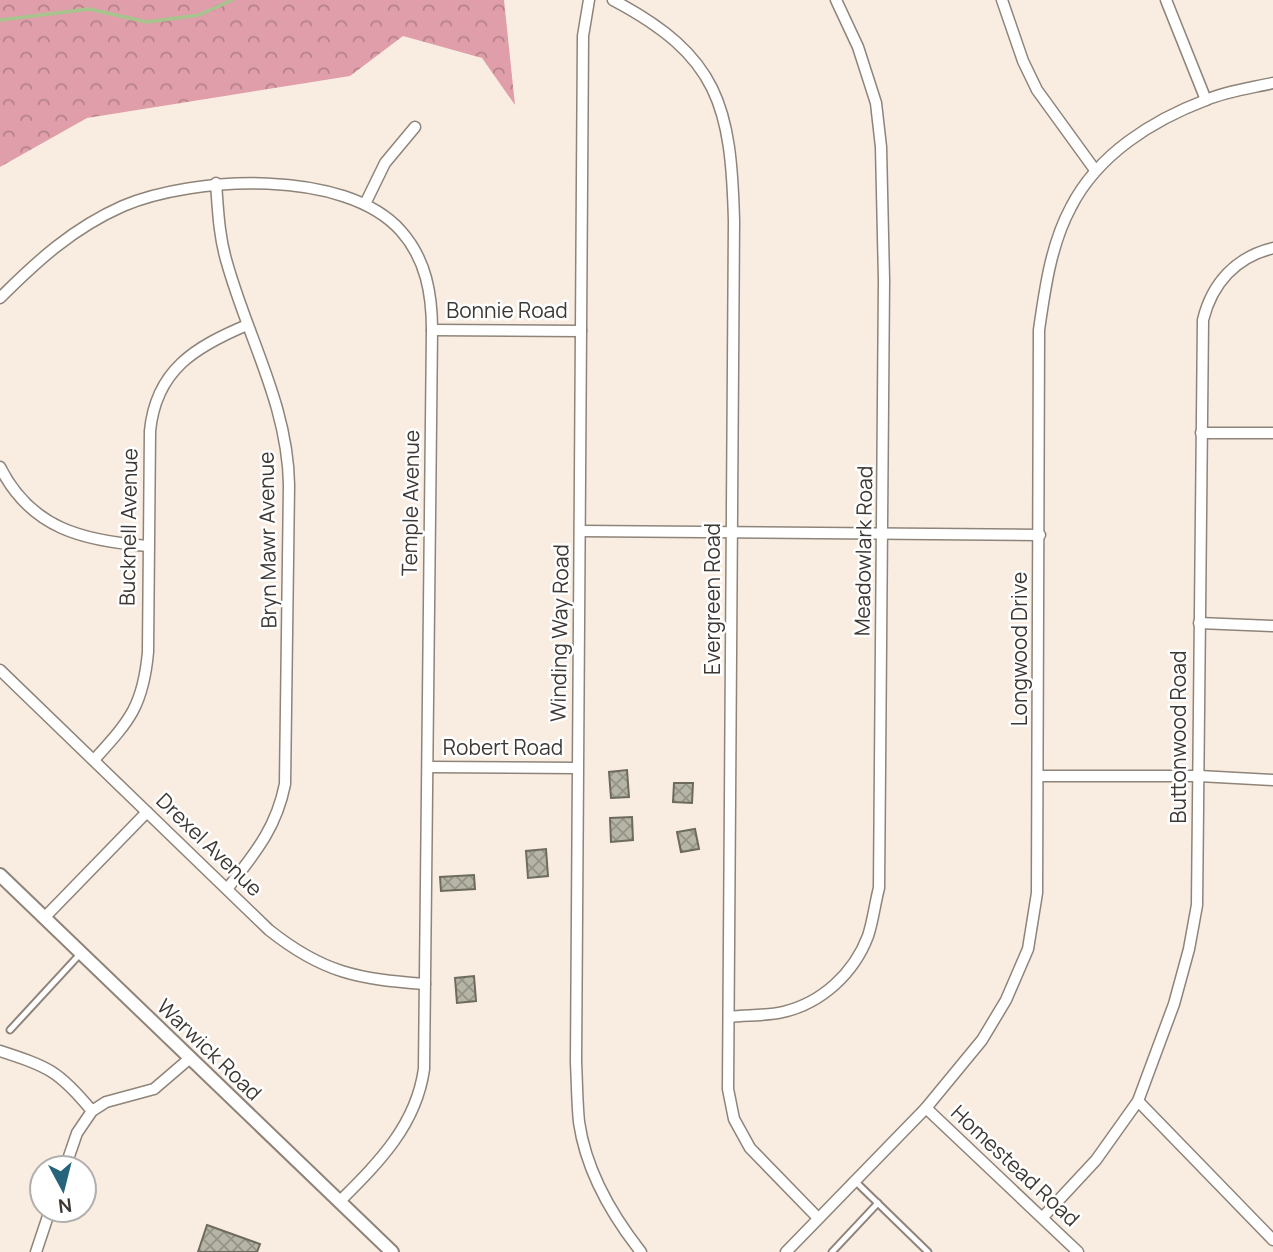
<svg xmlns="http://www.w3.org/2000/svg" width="1273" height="1252" font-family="Manrope,sans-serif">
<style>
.forest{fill:url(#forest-crowns)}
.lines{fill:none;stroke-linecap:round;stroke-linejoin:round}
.stream{stroke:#a7c48f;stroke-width:3.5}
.building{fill:url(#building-cross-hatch);stroke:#6d6b5e;stroke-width:2}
.service-casing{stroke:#8e8479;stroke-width:9}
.minor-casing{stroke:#8e8479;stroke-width:13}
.tertiary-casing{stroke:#8e8479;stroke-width:16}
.service{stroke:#fff;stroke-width:5}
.minor{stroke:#fff;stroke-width:10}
.tertiary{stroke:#fff;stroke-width:12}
.labels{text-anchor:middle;stroke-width:5;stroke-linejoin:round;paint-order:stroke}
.street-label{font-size:21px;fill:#3d3834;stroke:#fff}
</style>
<defs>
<pattern id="forest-crowns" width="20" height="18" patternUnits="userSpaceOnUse" patternTransform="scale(1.75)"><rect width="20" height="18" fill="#df9ea9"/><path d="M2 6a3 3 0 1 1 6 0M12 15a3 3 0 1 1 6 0" fill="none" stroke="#b6828a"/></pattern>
<pattern id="building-cross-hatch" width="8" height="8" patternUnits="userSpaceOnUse" patternTransform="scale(1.75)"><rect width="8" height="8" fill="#b6b4a5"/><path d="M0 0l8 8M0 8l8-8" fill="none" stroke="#959387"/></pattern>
</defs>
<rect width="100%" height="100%" fill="#f9ede1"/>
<polygon class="forest" points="0,0 504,0 515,105 482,58 403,36 350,76 87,118 0,167"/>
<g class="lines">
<polyline class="stream" points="0,20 89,9 147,22 199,15 232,0"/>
</g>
<g class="building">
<polygon points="627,770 629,797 611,798 609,772"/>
<polygon points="674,783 693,783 692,803 673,802"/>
<polygon points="632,817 633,840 611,842 610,818"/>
<polygon points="695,829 699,849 681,852 677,832"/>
<polygon points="546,849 548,876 528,878 526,851"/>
<polygon points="474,875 475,889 441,891 440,877"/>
<polygon points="474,976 476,1001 457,1003 455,978"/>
<polygon points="207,1225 260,1244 257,1252 198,1252"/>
</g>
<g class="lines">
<defs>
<g id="service">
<polyline points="10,1030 81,953"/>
<polyline points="855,1181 928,1252"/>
<polyline points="832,1252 878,1203"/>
</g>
<g id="minor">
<path d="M589,0L583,36L576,1062C577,1082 577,1102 579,1122C586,1171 611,1214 641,1252"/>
<path d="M613,0C719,56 731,106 734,221L728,1089L734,1119L750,1148L818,1218"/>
<polyline points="1002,0 1023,61 1037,90 1095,170"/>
<polyline points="1166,0 1206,100"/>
<path d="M216,183C218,210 219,237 227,263C248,338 288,406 289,485L285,784C276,829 255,853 227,889"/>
<polyline points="365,204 385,163 415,127"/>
<path d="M0,298C37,261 73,228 123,206C194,176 345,168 401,231C426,259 432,294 432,330L424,1069C416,1126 378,1163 339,1202"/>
<polyline points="432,330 581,331"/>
<polyline points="1201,433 1273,433"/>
<path d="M0,467C31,529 84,541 148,546"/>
<polyline points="581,531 1040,535"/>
<polyline points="1199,623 1273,626"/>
<path d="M0,670L269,930C323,973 358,979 425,984"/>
<path d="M94,760C129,721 143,707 148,652L150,431C156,370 195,347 247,325"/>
<polyline points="428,767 577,768"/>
<polyline points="1039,776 1199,776 1273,780"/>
<polyline points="44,918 147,812"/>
<path d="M729,1017C746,1015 766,1016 783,1012C822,1003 854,973 868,936C873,921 875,903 879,888L884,280L881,147L876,103L858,47L836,0"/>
<path d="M0,1051C49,1067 59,1071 92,1111"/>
<polyline points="1138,1101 1273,1240"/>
<polyline points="926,1108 1078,1252"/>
<polyline points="65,1168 77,1133 92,1111 106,1102 154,1089 189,1059"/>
<path d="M1043,1217L1096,1160L1138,1101L1174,1004L1189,949L1197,905L1203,320C1212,283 1236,257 1273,248"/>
<polyline points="36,1252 50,1210"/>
<path d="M786,1252L926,1108L982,1040L1006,1000L1028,949L1037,893L1039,330C1045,288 1051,244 1071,207C1098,154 1153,120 1206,100C1227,91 1251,88 1273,83"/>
</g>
<polyline id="tertiary" points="0,875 392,1252"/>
</defs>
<use href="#service" class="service-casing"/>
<use href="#minor" class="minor-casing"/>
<use href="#tertiary" class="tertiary-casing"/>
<use href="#service" class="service"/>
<use href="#minor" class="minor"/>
<use href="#tertiary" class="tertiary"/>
</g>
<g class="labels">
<g class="street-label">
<text x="507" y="318">Bonnie Road</text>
<text transform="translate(411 503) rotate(-89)" y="7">Temple Avenue</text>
<text transform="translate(129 527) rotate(-89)" y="7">Bucknell Avenue</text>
<text transform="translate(268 540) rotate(-91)" y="7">Bryn Mawr Avenue</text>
<text transform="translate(864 551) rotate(-89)" y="7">Meadowlark Road</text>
<text transform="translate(713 599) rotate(-90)" y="7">Evergreen Road</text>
<text transform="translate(560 633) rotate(-89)" y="7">Winding Way Road</text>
<text transform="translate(1020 649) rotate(-90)" y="7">Longwood Drive</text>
<text transform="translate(1179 737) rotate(-90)" y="7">Buttonwood Road</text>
<text x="503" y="755">Robert Road</text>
<text transform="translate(209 845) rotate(44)" y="7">Drexel Avenue</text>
<text transform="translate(209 1050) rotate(44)" y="7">Warwick Road</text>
<text transform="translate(1015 1166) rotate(43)" y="7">Homestead Road</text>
</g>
</g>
<g transform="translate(63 1189) rotate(173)"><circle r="33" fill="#ffffff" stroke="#b1afae" stroke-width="2"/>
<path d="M0-5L12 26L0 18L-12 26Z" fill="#25647a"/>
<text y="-10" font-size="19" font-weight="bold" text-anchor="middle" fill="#3d3834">N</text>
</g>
</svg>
